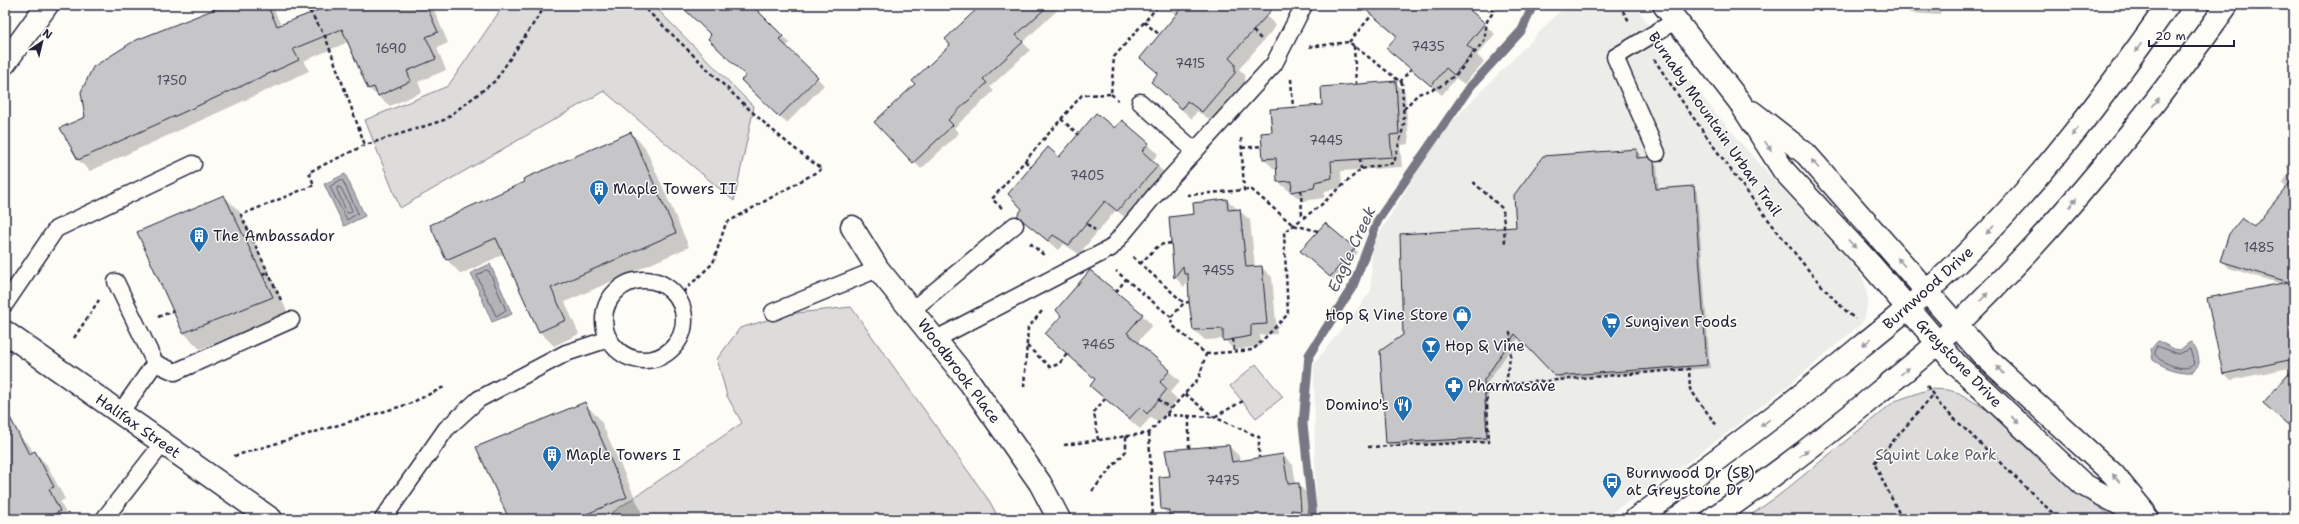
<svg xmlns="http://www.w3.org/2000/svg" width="2299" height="524" font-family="'Shantell Sans',sans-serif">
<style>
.built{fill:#ecece9}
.green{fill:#dddcdb;stroke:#807f8b}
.water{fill:#b2b2b7;stroke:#787885}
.shadow{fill:#0003}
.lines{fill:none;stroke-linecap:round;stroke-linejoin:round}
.shore{stroke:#5c5c6d;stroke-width:1}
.stream{stroke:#787885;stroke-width:9}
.building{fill:#c6c6c8;stroke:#22223b}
.service-casing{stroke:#22223b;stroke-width:19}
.minor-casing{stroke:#22223b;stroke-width:25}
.tertiary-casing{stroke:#22223b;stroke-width:25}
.path{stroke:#22223b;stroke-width:2.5;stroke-dasharray:4 3;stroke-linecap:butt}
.service{stroke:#fdfcf7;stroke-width:16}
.minor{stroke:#fdfcf7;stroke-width:22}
.tertiary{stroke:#fdfcf7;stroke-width:22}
.oneway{fill:#9a9aa2}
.labels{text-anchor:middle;stroke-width:3;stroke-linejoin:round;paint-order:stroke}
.number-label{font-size:13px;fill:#4b4b5e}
.street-label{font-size:15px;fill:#22223b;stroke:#fdfcf7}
.poi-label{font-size:15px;fill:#22223b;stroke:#fdfcf7;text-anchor:start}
.park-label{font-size:15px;fill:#5a5a6b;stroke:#fdfcf7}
.water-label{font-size:16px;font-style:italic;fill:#545466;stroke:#fdfcf7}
</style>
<rect width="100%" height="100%" fill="#fdfcf7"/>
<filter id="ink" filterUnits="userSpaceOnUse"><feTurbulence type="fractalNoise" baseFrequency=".025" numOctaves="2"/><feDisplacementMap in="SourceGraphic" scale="8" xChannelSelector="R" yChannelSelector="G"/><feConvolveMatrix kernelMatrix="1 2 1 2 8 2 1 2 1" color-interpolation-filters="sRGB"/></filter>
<g filter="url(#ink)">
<polygon class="built" points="1566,5 1635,5 1673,60 1718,116 1765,170 1860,273 1865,284 1868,299 1865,317 1861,324 1789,385 1724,435 1673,473 1601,519 1316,519 1314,364 1371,291 1372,245 1416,174 1417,157"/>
<g class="green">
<polygon points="504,5 653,5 754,107 734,201 604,91 400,208 365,120 448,86"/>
<polygon points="851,307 990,502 999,519 603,519 742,423 727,396 717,359 740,328 788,314"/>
<polygon points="1256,364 1283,397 1256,418 1230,386"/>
<polygon points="1930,389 1948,390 1959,393 1994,414 2052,468 2114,519 1745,519 1778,496 1895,401"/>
</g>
<g class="water">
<polygon points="345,174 365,216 344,226 324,184"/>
<polygon points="490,264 512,314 492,322 471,273"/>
<path d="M2158,341L2174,349L2180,350L2190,342C2196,344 2199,356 2199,363C2198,366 2195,369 2193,372C2180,373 2164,368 2153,360L2151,349Z"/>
</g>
<g class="shadow">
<polygon points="228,5 272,5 281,25 333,5 432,5 448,43 437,48 446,70 418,82 422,92 390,106 369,89 348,42 304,61 309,71 90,171 78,160 87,118"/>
<polygon points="681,5 757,5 754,8 790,43 786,47 824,85 787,123 743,80 747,76 712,36"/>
<polygon points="983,5 1063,5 1023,42 1030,50 990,87 994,91 954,128 959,133 921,169 914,162 916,84 952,45"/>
<polygon points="1266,5 1262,11 1276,26 1239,69 1245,75 1245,83 1212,121 1197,111 1192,119 1162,92 1159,74 1141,58 1177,16 1167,6"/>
<polygon points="1361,5 1462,5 1495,34 1477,55 1484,62 1464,84 1456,78 1442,95 1398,58 1397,37"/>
<polygon points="1901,5 1941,5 1940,15 1910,13"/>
<polygon points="1395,82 1405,92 1409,144 1400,145 1402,167 1341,171 1342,188 1325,191 1324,198 1302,201 1278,182 1277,169 1274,169 1264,159 1273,133 1324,106"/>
<polygon points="1115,129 1148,144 1158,154 1152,161 1168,176 1128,220 1116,210 1079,254 1064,244 1058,250 1018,216 1059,159"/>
<polygon points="631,133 645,147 689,247 565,302 579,334 554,346 540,332 504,254 461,274 447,260 431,226"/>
<polygon points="1636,150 1640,154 1640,159 1653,162 1657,166 1659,190 1693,187 1697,191 1710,368 1560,379 1519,337 1487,383 1490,441 1390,447 1387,443 1381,351 1404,335 1517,228"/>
<polygon points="2294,155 2294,367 2231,380 2224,373 2281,284 2229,268 2222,260 2254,229 2287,188 2282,183 2291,171 2286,166"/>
<polygon points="224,196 240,212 288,313 200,349 184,333 138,233"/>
<polygon points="1227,200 1250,220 1255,267 1261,267 1272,277 1277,334 1260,335 1261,346 1234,350 1224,339 1205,340 1194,330 1189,281 1184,287 1175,277 1170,218 1195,214"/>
<polygon points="1325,224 1358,252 1334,280 1305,255"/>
<polygon points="1142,315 1152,325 1137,343 1180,381 1170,392 1177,399 1158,423 1151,417 1140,429 1091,386 1096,380 1056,344"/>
<polygon points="584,403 600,419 642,513 627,519 510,519"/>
<polygon points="17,434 30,446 33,453 35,452 47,465 65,499 60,502 69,519 5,519 5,440"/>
<polygon points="1229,446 1239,456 1240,462 1283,455 1293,465 1296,485 1298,484 1308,495 1310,519 1171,519 1162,508 1171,477"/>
</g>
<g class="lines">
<g class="shore">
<polygon points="341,180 343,181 358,213 347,220 330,187"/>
<polygon points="338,187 341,188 352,210 350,213 347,213 337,190"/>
<polygon points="486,270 489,271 506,310 496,316 477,276"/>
<path d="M2157,346L2179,354L2190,349L2194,364C2187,373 2160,364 2155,354Z"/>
</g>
<polyline class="stream" points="1313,519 1303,424 1309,355 1353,286 1378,220 1470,87 1522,30 1533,5"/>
</g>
<g class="building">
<polygon points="225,5 267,5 277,26 332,5 426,5 438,32 426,37 436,59 407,71 411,81 378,96 374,87 368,89 342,29 293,49 299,60 78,160 60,128 85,117 81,92 93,67 134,41"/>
<polygon points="680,5 752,5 783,36 779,39 818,77 779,117 741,80 746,76 708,39 711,35"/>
<polygon points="981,5 1049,5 1016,35 1023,42 983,79 987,83 948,120 953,125 913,163 874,122 915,84 912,81 950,45 945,39"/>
<polygon points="1184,5 1276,5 1229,58 1235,64 1235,73 1202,112 1187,101 1182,109 1151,82 1158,73 1140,58"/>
<polygon points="1360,5 1464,5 1485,23 1467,45 1474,51 1454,75 1446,68 1431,86 1386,48 1397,36"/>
<polygon points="1396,81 1399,134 1390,135 1392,157 1331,161 1332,178 1315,182 1314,188 1291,192 1292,181 1277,182 1276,158 1263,159 1261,133 1272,132 1270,109 1322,105 1321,87"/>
<polygon points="1096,113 1115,128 1122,120 1149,143 1142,151 1158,166 1117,211 1105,201 1069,245 1053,235 1048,241 1017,216 1022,209 1008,194 1048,147 1059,157"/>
<polygon points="631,132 676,233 551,288 566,320 539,332 496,238 446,260 430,225 524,182 523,179"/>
<polygon points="1637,149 1637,158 1649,157 1654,162 1656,189 1694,186 1707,365 1555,376 1515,334 1484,380 1487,438 1386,443 1380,351 1403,335 1400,234 1516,227 1514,195 1543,156"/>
<polygon points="2294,178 2294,359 2223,374 2207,298 2288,282 2220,261 2229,234 2242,218 2254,227"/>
<polygon points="224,195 273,297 183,333 137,232"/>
<polygon points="1227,199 1228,210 1240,209 1246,267 1262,266 1267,324 1251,325 1251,336 1223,341 1223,329 1193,330 1189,302 1188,274 1184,274 1183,266 1174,278 1169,217 1194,214 1193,203"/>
<polygon points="1325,223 1355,248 1330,277 1300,251"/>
<polygon points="1090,270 1143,314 1127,333 1170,370 1160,382 1167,389 1147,414 1140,407 1129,419 1090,386 1095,379 1045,334 1061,316 1056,310"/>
<polygon points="2294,368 2294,430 2263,403"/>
<polygon points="585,402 627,497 575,519 509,519 476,447"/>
<polygon points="5,408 29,454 35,451 54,487 49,489 60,511 46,519 5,519"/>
<polygon points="1229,445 1232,462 1283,454 1288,484 1299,483 1301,511 1291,510 1292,519 1170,519 1169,510 1161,509 1159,477 1170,476 1165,450"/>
</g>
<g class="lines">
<defs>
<g id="service">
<polyline points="1140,102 1195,151"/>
<polyline points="1657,153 1615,57 1675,21"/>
<circle cx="644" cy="320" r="40"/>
<polyline points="116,282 155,363 120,413"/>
<polyline points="5,304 56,229 193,164"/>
<polyline points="912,310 1015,225"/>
<polyline points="773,312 878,269"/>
<polyline points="936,339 1111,248 1155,195 1274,64 1304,5"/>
<polyline points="155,363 175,372 291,320"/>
<polyline points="104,519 163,443"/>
<polyline points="383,519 446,429 479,399 566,353 609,339"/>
</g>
<g id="minor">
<polyline points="5,63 47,5"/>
<polyline points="852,227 878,269 971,384 1040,483 1059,519"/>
</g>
<g id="tertiary">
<polyline points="1664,5 1739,101 1784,171 1871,265 1956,364 2084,485 2148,519"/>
<polyline points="1752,112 1806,154 1982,354 2113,474 2144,512"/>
<polyline points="5,332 271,519"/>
<path d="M1636,519C1712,464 1787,408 1859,348C1895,319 1931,290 1963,257C2041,181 2106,94 2168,5"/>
<path d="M1712,519C1770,479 1825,437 1879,392C1906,370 1933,349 1957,325C2057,227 2146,119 2227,5"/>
</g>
</defs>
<use href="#service" class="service-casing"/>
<use href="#minor" class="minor-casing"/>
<use href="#tertiary" class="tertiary-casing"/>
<g class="path">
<polyline points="306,5 325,36 365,145"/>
<path d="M641,5C701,60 755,122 822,169L726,223L713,263L685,290L679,301"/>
<polyline points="1619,5 1629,21"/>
<polyline points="1465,6 1466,5"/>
<polyline points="1144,22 1160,35"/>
<polyline points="1253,31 1261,39"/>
<polyline points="1349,42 1372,15"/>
<polyline points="1354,46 1356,84"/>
<path d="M1654,59C1693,119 1734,176 1778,232C1802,262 1826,294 1855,319"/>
<polyline points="1291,79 1293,108"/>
<polyline points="1400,82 1411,69"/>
<polyline points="1111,94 1118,100"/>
<polyline points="1404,109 1418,94 1439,87 1458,73 1484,41 1487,21 1494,11 1488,5"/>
<polyline points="1061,119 1078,134"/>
<polyline points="1242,148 1262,146"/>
<polyline points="1360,159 1361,169"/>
<polyline points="1025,161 1031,167"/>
<polyline points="1473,182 1503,209 1505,244"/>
<polyline points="1244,190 1252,190 1293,225 1318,231"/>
<polyline points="1301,190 1302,218"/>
<polyline points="1187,195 1244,190 1241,136"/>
<polyline points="1002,208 992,199 1082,95 1111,94 1114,57 1159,5"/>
<polyline points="1087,224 1095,230"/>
<polyline points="1030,243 1045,256"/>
<polyline points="1133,257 1184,303"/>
<polyline points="1140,264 1159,245 1171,243"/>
<polyline points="262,274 268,272"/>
<polyline points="1116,292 1126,279"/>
<polyline points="281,300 241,215 314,185 309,172 365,145 444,120 495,81 546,5"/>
<polyline points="158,317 173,311"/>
<polyline points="1171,317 1184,303 1189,302"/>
<polyline points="74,338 99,300"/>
<polyline points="1233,339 1234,351"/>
<polyline points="1027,346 1050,367 1059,364 1067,354"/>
<polyline points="1206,354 1253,350 1288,314 1284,232 1321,205 1361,169 1394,163 1404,124 1402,83 1349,42 1308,47"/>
<polyline points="1506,384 1511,351 1510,332"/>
<polyline points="1927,386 1940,405 2059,519"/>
<polyline points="1024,387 1028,328 1042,311"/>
<polyline points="1185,394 1214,417 1259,437 1259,457"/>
<polyline points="1158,399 1171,409"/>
<polyline points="1166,415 1214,417 1243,401"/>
<polyline points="1189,416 1189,448"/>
<polyline points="1149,433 1153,519"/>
<polyline points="1098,440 1094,412 1105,399"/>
<polyline points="1064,445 1149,433 1199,378 1206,354 1172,325 1171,317 1116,271"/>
<polyline points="1368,447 1489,442 1486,386 1689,369 1690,389 1717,426"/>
<polyline points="234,456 409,404 444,387"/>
<polyline points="1092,491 1126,451 1126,436"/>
<polyline points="1902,519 1874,463 1933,395"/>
</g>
<use href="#service" class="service"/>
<use href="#minor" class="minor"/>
<use href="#tertiary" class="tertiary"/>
</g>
<defs><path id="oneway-solid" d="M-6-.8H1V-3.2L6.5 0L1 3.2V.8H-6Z"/></defs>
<g class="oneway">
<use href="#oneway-solid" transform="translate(2138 48) rotate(126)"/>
<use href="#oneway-solid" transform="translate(2156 102) rotate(-52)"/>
<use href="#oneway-solid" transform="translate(2075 132) rotate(128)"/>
<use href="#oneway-solid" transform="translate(1768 146) rotate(57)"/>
<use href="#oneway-solid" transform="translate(1815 164) rotate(-131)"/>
<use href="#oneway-solid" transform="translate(2073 203) rotate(-51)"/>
<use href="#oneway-solid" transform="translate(1990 230) rotate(133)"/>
<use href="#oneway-solid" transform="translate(1852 244) rotate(47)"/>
<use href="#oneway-solid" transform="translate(1901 262) rotate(-131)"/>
<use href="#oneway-solid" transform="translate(1984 297) rotate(-46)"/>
<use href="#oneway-solid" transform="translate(1867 342) rotate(141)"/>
<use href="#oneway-solid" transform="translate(2000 370) rotate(-137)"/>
<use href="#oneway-solid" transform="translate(1905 371) rotate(-40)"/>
<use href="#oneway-solid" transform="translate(2015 420) rotate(43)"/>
<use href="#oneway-solid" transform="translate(1765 423) rotate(143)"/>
<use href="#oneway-solid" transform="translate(1804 453) rotate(-38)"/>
<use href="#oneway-solid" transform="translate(2116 478) rotate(-130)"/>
</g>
</g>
<defs>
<symbol id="building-pin" viewBox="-11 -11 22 30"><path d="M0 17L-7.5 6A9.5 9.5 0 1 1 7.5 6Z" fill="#1f6fb2" stroke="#fdfcf7"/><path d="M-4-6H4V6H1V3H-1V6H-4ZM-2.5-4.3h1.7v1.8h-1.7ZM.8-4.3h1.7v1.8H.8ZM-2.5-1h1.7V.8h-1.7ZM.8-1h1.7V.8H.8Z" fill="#fff"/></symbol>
<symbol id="shop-pin" viewBox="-11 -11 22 30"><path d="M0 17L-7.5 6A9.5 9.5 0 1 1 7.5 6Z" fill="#1f6fb2" stroke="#fdfcf7"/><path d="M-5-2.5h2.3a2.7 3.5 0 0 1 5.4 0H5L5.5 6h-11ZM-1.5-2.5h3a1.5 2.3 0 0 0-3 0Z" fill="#fff"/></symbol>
<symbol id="supermarket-pin" viewBox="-11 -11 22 30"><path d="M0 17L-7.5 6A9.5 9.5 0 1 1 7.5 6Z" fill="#1f6fb2" stroke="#fdfcf7"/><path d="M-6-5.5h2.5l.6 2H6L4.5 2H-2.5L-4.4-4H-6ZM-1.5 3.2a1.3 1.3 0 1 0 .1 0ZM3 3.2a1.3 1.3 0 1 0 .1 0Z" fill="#fff"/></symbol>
<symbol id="bar-pin" viewBox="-11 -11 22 30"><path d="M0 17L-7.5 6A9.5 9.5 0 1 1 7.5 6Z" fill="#1f6fb2" stroke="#fdfcf7"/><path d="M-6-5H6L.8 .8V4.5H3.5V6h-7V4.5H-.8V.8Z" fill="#fff"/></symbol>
<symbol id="pharmacy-pin" viewBox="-11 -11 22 30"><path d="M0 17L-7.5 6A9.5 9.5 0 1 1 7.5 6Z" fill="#1f6fb2" stroke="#fdfcf7"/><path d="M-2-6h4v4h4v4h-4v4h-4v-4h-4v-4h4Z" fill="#fff"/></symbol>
<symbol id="restaurant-pin" viewBox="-11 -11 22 30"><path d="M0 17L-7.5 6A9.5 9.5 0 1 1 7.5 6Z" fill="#1f6fb2" stroke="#fdfcf7"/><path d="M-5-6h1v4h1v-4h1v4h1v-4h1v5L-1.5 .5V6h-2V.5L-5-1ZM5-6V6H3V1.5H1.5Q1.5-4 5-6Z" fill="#fff"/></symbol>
<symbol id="bus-pin" viewBox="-11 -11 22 30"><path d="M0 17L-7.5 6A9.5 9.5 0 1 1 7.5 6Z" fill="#1f6fb2" stroke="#fdfcf7"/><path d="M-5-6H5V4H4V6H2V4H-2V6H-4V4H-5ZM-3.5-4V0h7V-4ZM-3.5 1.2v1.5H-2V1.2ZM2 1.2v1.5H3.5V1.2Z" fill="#fff"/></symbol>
</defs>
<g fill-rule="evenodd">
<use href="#building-pin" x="588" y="178" width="22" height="30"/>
<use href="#building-pin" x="188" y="225" width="22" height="30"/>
<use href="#shop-pin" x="1451" y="304" width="22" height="30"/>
<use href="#supermarket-pin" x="1600" y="311" width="22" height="30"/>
<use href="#bar-pin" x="1420" y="335" width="22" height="30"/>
<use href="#pharmacy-pin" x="1443" y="375" width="22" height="30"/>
<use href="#restaurant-pin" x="1392" y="394" width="22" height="30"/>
<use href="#building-pin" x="541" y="444" width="22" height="30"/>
<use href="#bus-pin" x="1601" y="471" width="22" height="30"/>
</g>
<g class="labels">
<g class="number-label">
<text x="1428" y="51">7435</text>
<text x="391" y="53">1690</text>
<text x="1190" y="68">7415</text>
<text x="172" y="85">1750</text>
<text x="1326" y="145">7445</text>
<text x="1087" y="180">7405</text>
<text x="2259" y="252">1485</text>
<text x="1218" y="275">7455</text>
<text x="1098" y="349">7465</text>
<text x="1223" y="485">7475</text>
</g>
<g class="street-label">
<text transform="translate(1715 124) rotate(55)" y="5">Burnaby Mountain Urban Trail</text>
<text transform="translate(1928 288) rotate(-42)" y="5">Burnwood Drive</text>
<text transform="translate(1959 363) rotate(46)" y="5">Greystone Drive</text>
<text transform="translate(959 371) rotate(53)" y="5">Woodbrook Place</text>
<text transform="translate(138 426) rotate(35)" y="5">Halifax Street</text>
</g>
<g class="poi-label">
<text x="613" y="194">Maple Towers II</text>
<text x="213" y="241">The Ambassador</text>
<text x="1448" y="320" text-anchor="end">Hop &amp; Vine Store</text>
<text x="1625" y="327">Sungiven Foods</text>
<text x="1445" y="351">Hop &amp; Vine</text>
<text x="1468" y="391">Pharmasave</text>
<text x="1389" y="410" text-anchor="end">Domino's</text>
<text x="566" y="460">Maple Towers I</text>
<text x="1626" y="478">Burnwood Dr (SB)<tspan x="1626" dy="17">at Greystone Dr</tspan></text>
</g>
<g class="park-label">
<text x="1936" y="460">Squint Lake Park</text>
</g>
<g class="water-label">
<text transform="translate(1351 249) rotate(-65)" y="6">Eagle Creek</text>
</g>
</g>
<rect width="2299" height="524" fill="none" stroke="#fdfcf7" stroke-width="20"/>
<rect x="10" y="10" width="2279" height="504" fill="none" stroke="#22223b" stroke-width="1.5" filter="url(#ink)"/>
<g transform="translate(42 42) rotate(35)" stroke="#fdfcf7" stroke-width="3" paint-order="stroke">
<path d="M0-3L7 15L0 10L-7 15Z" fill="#22223b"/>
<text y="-6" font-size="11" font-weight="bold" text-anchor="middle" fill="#22223b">N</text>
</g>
<path d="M2149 40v6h85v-6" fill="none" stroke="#22223b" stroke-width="2"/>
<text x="2155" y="40" font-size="12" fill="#22223b" stroke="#fdfcf7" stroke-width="3" paint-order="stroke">20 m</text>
</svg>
